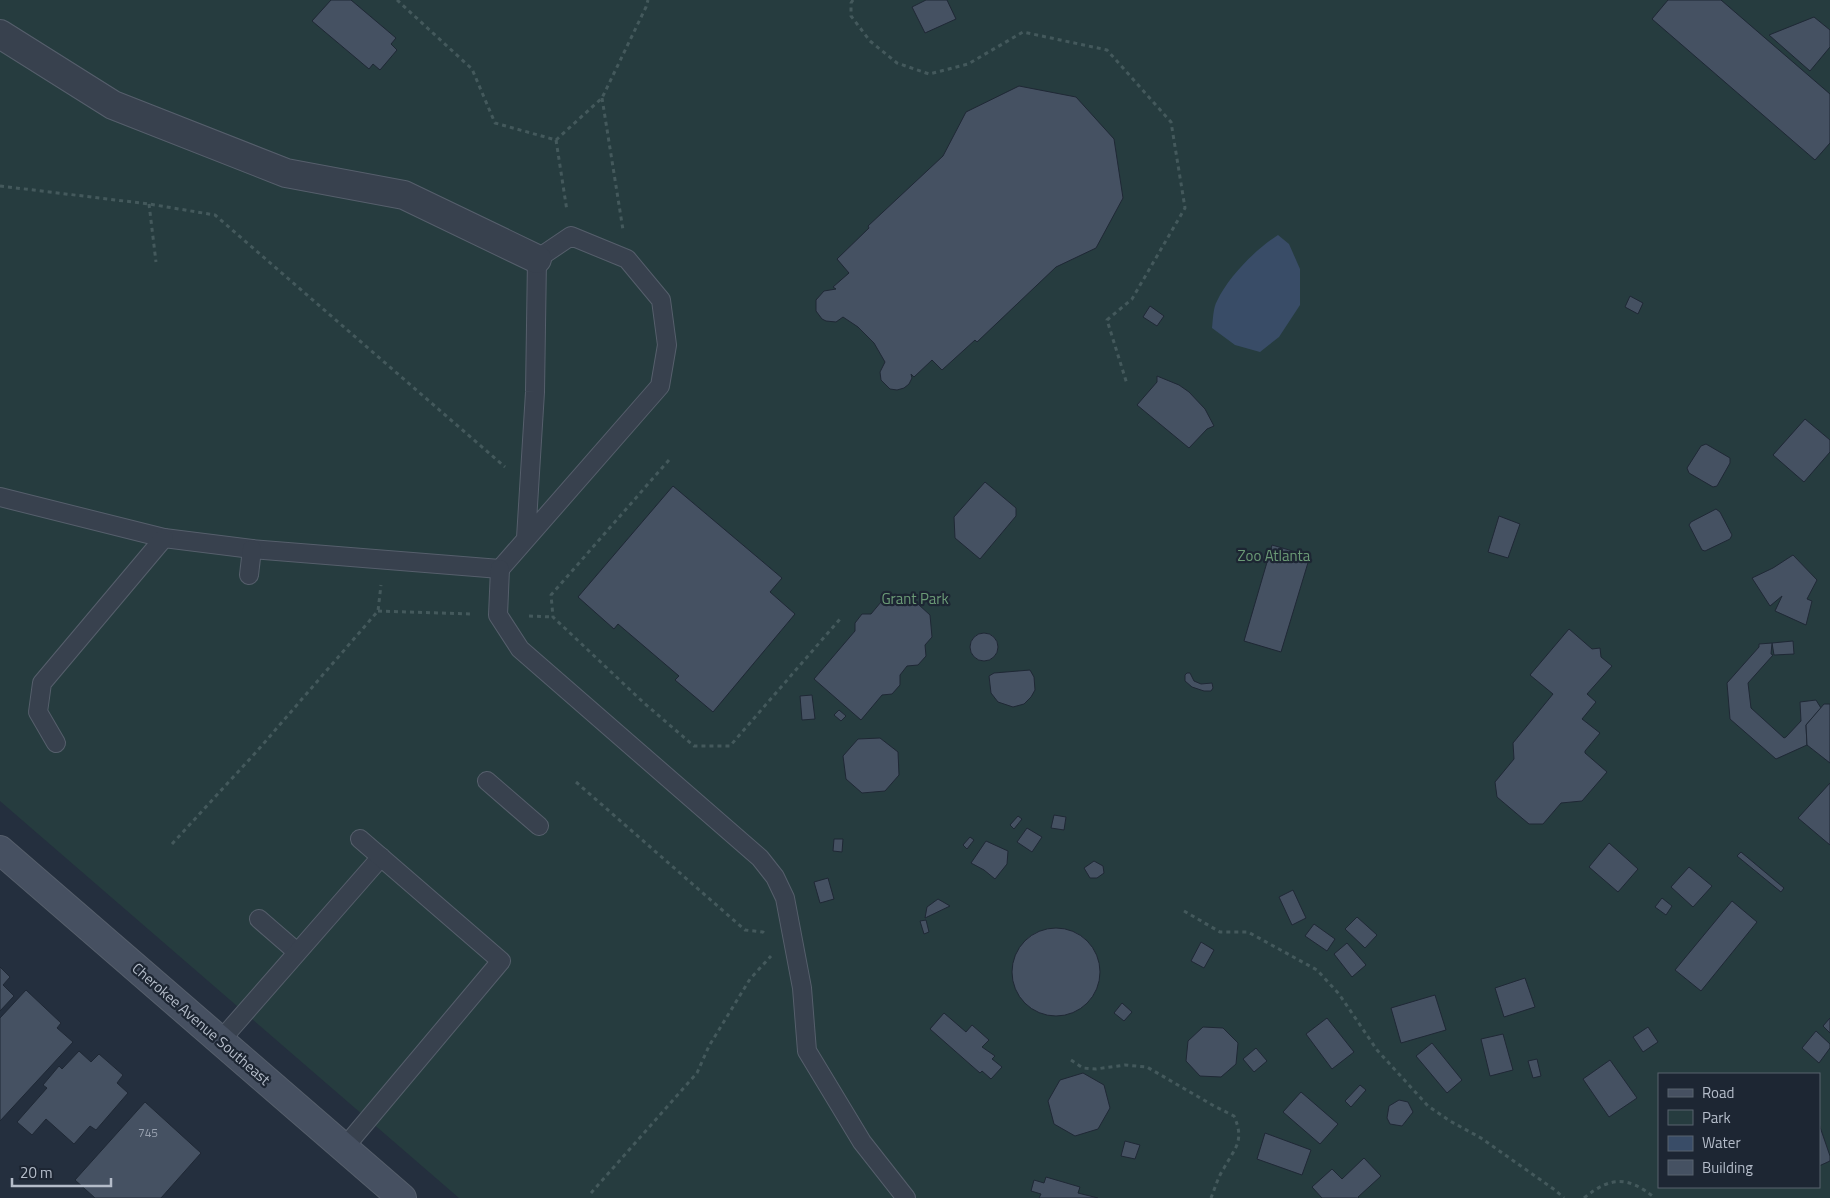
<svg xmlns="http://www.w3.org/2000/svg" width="1830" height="1198" font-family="'Titillium Web',sans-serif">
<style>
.green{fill:#263c3f;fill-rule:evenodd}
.water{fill:#394c67}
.building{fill:#455162;stroke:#1f2835}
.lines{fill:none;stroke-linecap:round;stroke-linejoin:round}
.lane-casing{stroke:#565f6c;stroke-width:20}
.street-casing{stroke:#565f6c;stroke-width:30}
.secondary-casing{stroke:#565f6c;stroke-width:30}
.path{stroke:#44595c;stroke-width:3;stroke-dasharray:4 4;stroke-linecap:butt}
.lane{stroke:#38414e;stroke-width:18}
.street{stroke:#38414e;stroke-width:28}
.secondary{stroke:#465061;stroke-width:28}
.labels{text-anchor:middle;stroke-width:4.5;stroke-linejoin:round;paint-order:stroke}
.number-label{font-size:12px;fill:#98a1af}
.park-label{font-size:15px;fill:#6b9a76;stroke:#1d2633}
.street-label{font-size:15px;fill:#b4bcc9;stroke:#1d2633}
</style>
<rect width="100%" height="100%" fill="#242f3e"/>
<path class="green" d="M0,0H1830V1198H459L0,801ZM1659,1074H1819V1187H1659Z"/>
<path class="water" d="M1278,235L1289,244L1300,269V305L1279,337L1260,352L1235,345L1212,328C1213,320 1213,308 1217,301C1229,276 1255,250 1278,235Z"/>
<g class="building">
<polygon points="331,0 351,0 396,38 391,44 397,50 380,70 373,64 369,69 312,21"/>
<polygon points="926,0 947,0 956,19 925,33 912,7"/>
<polygon points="1668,0 1721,0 1830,94 1830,143 1815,160 1652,19"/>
<polygon points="1814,17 1830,30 1830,47 1810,71 1769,35"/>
<polygon points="1019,86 1076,97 1114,139 1123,198 1096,248 1056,267 977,342 975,340 942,370 932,360 914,377 911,374 912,378 909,384 904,388 897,390 890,389 881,380 880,372 885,362 874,343 858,327 843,317 836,322 826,321 822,319 816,311 816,300 824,291 836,289 833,287 849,273 837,259 869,228 868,226 943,156 966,112"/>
<polygon points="1630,296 1643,303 1638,314 1625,307"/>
<polygon points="1150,306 1164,316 1157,326 1143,317"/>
<polygon points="1157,376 1179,385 1189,392 1205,409 1214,426 1207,429 1189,448 1137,405 1157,382"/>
<polygon points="1805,419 1830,440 1830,452 1804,482 1773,455"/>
<polygon points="1706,444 1730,458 1730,463 1717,486 1713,487 1689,473 1687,468 1701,446"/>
<polygon points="985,482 1016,508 1016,516 980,559 955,538 954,517"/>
<polygon points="673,486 782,578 770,592 795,614 713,712 675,680 679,676 618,624 614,629 578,597"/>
<polygon points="1716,509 1720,512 1732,535 1730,539 1705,551 1702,550 1689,525 1691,522"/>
<polygon points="1499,516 1520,524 1508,558 1488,552"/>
<polygon points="1272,545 1310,556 1281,652 1244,641"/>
<polygon points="1793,555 1817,580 1807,599 1812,601 1806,625 1775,611 1782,596 1770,606 1752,578 1773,568"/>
<polygon points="907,594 930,615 932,637 925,645 926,656 918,665 907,666 900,675 900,685 892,694 882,695 861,720 814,679 855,631 855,623 862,614 871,614 886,596"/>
<polygon points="1569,629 1592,649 1600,648 1601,657 1612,666 1587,694 1596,702 1582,719 1600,733 1585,751 1585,753 1607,772 1582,801 1561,803 1543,824 1529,824 1497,797 1495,782 1514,759 1513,743 1553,694 1530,675"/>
<circle cx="984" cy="647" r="14"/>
<polygon points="1793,641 1794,654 1774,655 1772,643"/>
<polygon points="1772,643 1771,654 1773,655 1748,683 1751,708 1784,738 1786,737 1801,721 1800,702 1816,700 1821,708 1806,725 1807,745 1776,759 1730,719 1727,683 1759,647 1759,644"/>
<polygon points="1030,670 1034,677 1035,690 1031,697 1024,704 1013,707 998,702 991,693 989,676 994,673"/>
<polygon points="1187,673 1190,673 1194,681 1201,684 1212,683 1213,688 1211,691 1204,691 1192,687 1185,681 1185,675"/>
<polygon points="812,695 815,719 802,720 800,696"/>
<polygon points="1824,704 1830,704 1830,763 1807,745 1806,725"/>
<polygon points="839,710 846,716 841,721 834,715"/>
<polygon points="880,738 898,752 899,775 885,791 862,793 846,779 843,756 858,739"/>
<polygon points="1830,783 1830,845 1798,818"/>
<polygon points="1054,815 1066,817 1064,830 1051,828"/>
<polygon points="1018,816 1022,819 1014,829 1010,825"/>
<polygon points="1027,828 1042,837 1032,852 1017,842"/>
<polygon points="970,837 974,840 967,849 963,845"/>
<polygon points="834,839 843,839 842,852 833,851"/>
<polygon points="986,841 1008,851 1007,864 995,879 984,870 971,863"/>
<polygon points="1609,843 1638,869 1618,892 1589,867"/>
<polygon points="1741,852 1784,888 1781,892 1737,856"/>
<polygon points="1094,861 1103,866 1104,873 1097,878 1090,878 1084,868"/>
<polygon points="1689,867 1712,886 1693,907 1671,887"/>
<polygon points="828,878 834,899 820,903 814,882"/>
<polygon points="1293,890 1306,918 1292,925 1279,897"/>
<polygon points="1662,898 1672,906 1666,915 1655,907"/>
<polygon points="938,899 950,906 925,918 927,907"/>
<polygon points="1732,901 1757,922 1701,991 1675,970"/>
<polygon points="1357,917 1377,935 1365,948 1345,929"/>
<polygon points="926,920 929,932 924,934 920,921"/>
<polygon points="1314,924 1335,939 1327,951 1305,936"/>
<circle cx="1056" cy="972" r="44"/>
<polygon points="1201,942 1214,950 1204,968 1191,961"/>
<polygon points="1347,943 1366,965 1352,977 1334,954"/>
<polygon points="0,967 10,977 3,985 14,996 0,1011"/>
<polygon points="1525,978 1535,1007 1504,1017 1495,988"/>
<polygon points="26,990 61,1023 57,1028 73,1042 0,1121 0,1018"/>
<polygon points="1435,995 1446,1030 1401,1043 1391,1008"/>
<polygon points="1122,1003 1132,1012 1124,1021 1114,1013"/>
<polygon points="944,1013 966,1032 972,1025 989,1040 982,1047 995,1056 992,1059 1002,1067 991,1079 982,1071 980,1073 930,1029"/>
<polygon points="1327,1018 1354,1052 1332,1069 1306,1034"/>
<polygon points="1830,1018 1830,1033 1823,1026"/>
<polygon points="1203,1027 1223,1028 1238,1043 1236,1064 1221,1077 1200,1076 1186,1061 1188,1041"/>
<polygon points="1648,1027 1658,1042 1643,1052 1633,1037"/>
<polygon points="1816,1031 1830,1044 1830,1048 1819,1063 1802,1048"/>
<polygon points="1503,1034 1513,1070 1490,1076 1481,1039"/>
<polygon points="1432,1043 1462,1080 1447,1093 1416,1056"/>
<polygon points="1256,1048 1267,1061 1254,1072 1243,1059"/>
<polygon points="79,1051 91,1062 99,1054 123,1075 117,1083 128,1093 96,1130 90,1126 74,1144 46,1119 32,1135 17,1122 47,1088 43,1085 59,1066 62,1069"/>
<polygon points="1537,1059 1541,1076 1533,1078 1528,1061"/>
<polygon points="1610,1060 1637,1098 1609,1117 1583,1079"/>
<polygon points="1083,1073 1104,1085 1110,1108 1098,1129 1075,1136 1054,1124 1048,1101 1060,1080"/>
<polygon points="1360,1085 1366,1090 1351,1107 1345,1101"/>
<polygon points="1301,1092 1338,1124 1320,1144 1283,1112"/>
<polygon points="1399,1100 1408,1102 1413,1112 1402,1126 1390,1124 1387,1118 1389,1106"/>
<polygon points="145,1102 201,1153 161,1198 95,1198 75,1180"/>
<polygon points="1819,1124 1830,1156 1830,1161 1819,1166"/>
<polygon points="1265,1133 1311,1150 1302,1175 1257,1159"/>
<polygon points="1125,1141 1140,1145 1135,1159 1121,1156"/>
<polygon points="1364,1158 1381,1176 1358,1197 1359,1198 1322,1198 1312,1187 1332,1169 1342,1179"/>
<polygon points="1046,1177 1080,1187 1078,1193 1098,1198 1039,1198 1041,1194 1031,1191 1034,1180 1044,1183"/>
</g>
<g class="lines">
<defs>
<g id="lane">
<polyline points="0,497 164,538 252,549 500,569 660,386 667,345 661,300 627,259 571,236 537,259 535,392 526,538"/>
<polyline points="500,569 498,615 520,649 760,858 775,877 785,898 802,988 807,1051 862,1142 906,1198"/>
<polyline points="249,575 252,549"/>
<polyline points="56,743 38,712 42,683 164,538"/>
<polyline points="487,781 539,826"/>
<polyline points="259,919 297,952"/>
<polyline points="220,1041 381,857"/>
<polyline points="344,1148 501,961 360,839"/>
</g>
<polyline id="street" points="0,34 113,105 286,173 404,195 537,259"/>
<polyline id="secondary" points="0,850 402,1198"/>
</defs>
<use href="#lane" class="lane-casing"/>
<use href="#street" class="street-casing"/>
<use href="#secondary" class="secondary-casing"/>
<g class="path">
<polyline points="397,0 472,69 495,123 556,140 567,211"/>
<polyline points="853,0 851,3 851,16 870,41 897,63 929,74 968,64 1023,32 1107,50 1171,122 1185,208 1132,299 1107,320 1127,384"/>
<polyline points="602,98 623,230"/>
<polyline points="556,140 602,98 646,7 648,0"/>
<polyline points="0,186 149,204 215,215 505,467"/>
<polyline points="149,204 156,262"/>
<polyline points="669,460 551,595 553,617 644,703 694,746 730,746 840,619"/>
<polyline points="378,611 473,614"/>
<polyline points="529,616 553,617"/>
<polyline points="576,782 745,930 763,932 765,934"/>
<polyline points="172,844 258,750 378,611 381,585"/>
<polyline points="1184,911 1220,932 1248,932 1317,970 1339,994 1377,1050 1428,1106 1450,1121 1481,1138 1555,1190 1564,1198"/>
<path d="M1071,1060L1083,1068L1096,1069L1125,1065L1147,1067L1214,1106L1234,1116C1245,1141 1235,1148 1224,1168C1218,1177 1215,1188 1211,1198"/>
<polyline points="591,1193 697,1073 709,1046 750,979 771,956"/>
<path d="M1584,1198C1611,1176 1628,1176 1655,1198"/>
</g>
<use href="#lane" class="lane"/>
<use href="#street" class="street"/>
<use href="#secondary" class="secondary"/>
</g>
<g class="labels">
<g class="number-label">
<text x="148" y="1137">745</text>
</g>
<g class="park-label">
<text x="1274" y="561">Zoo Atlanta</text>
<text x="915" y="604">Grant Park</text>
</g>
<g class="street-label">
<text transform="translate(201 1024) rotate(41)" y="5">Cherokee Avenue Southeast</text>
</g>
</g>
<rect x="1658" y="1073" width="162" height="115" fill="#1d2633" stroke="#59626f"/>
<rect x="1668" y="1089" width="25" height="8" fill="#465061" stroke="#59626f"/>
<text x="1702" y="1098" font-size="15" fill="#b4bcc9">Road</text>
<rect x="1668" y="1110" width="25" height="15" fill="#263c3f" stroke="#59626f"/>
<text x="1702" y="1123" font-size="15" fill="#b4bcc9">Park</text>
<rect x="1668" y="1136" width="25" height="15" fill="#394c67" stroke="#59626f"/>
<text x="1702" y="1148" font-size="15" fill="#b4bcc9">Water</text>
<rect x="1668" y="1160" width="25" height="15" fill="#455162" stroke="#59626f"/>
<text x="1702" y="1173" font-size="15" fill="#b4bcc9">Building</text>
<path d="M12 1178v8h99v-8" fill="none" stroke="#b4bcc9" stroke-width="2.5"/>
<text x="20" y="1178" font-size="15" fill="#b4bcc9" stroke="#1d2633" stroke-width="4" paint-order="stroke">20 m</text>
</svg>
